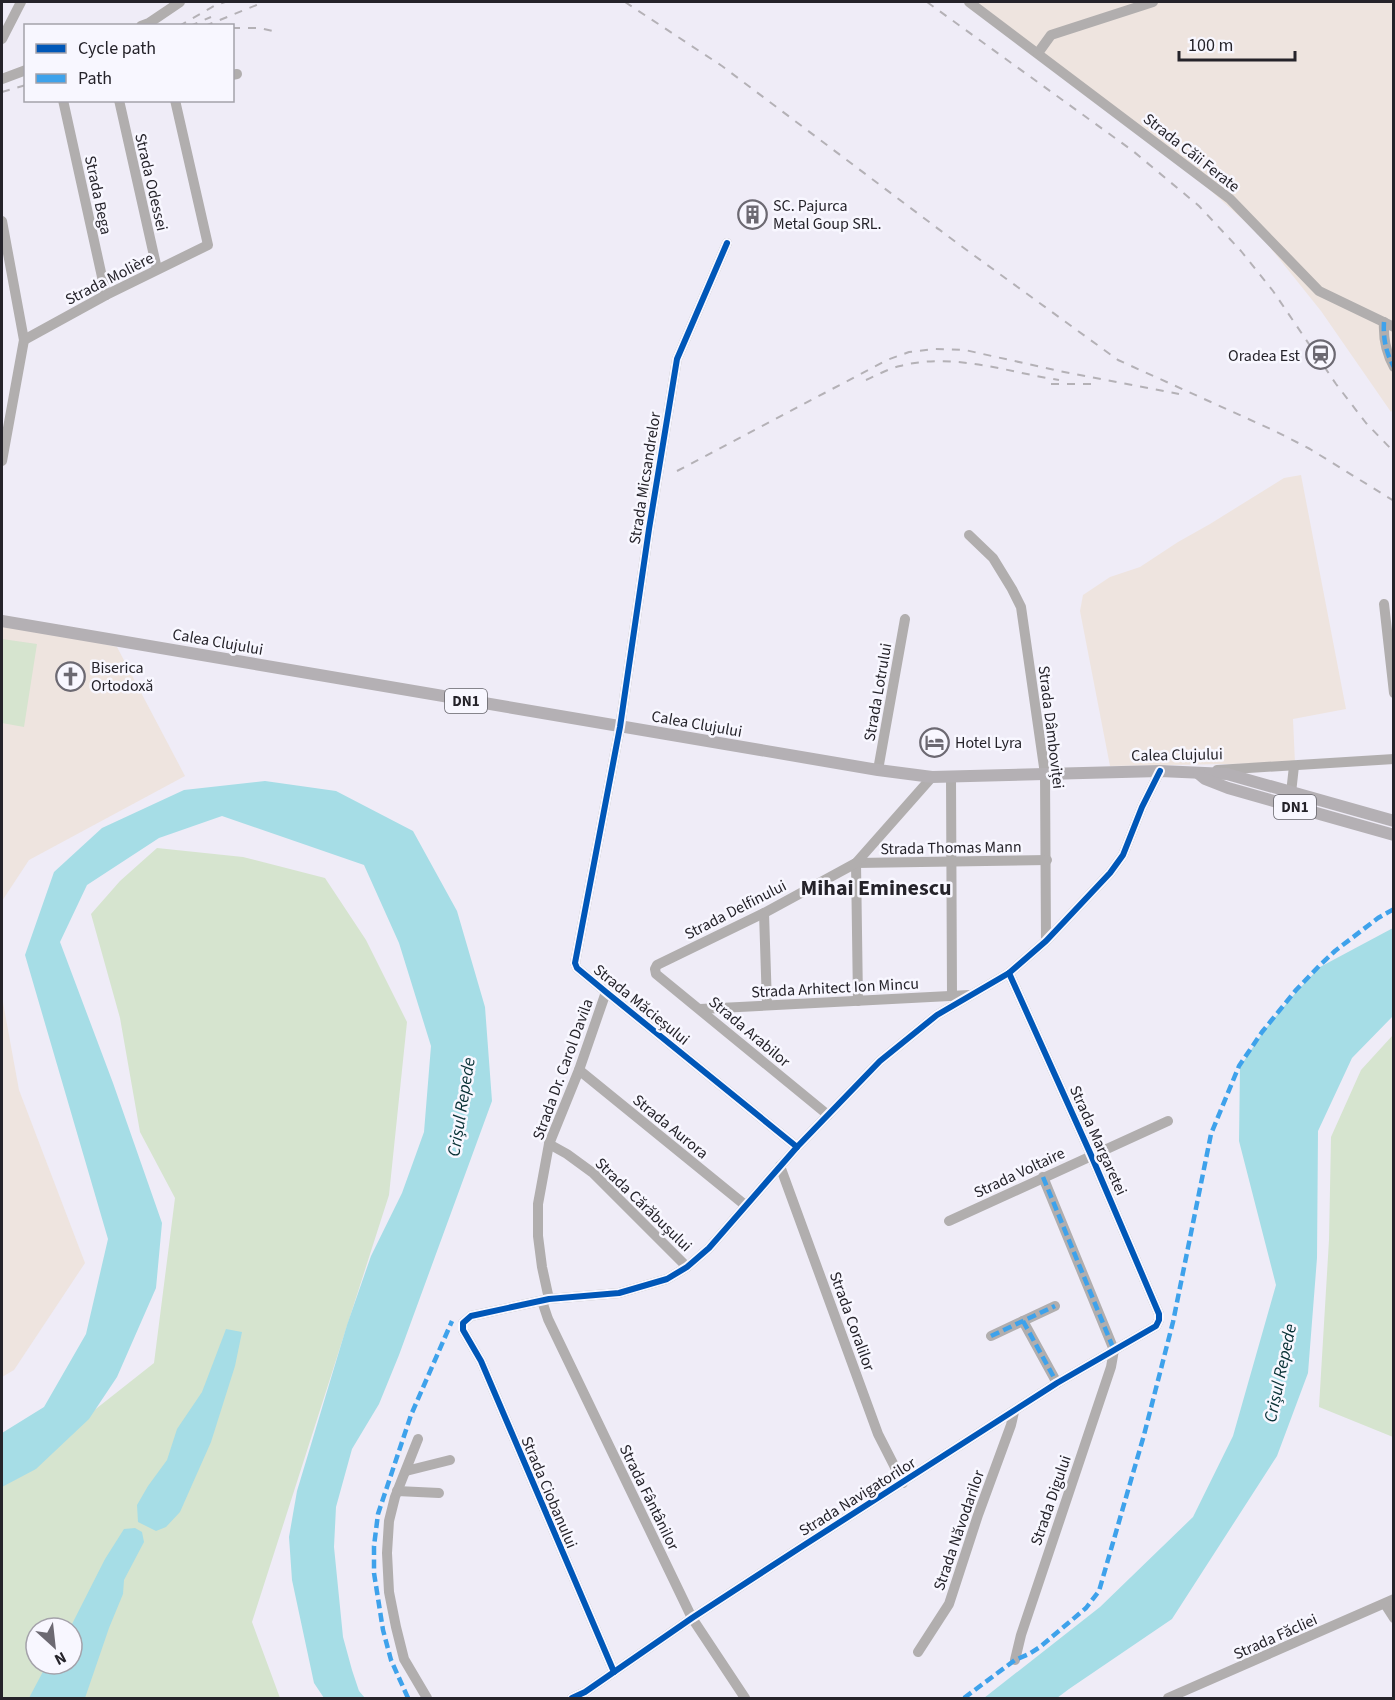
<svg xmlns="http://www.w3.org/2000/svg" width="1395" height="1700" font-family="'Source Sans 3',sans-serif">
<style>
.industrial{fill:#eee4df}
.green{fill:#d6e4cf;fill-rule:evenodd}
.water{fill:#a6dde6}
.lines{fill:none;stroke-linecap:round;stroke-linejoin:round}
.minor{stroke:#b1aeae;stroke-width:10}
.major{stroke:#b4b0b4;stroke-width:12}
.rail{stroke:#b4b1b6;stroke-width:2;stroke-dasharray:8 8;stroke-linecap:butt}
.quiet{stroke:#3ea2eb;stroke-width:4.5;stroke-dasharray:9 4.5;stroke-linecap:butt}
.cycleway-casing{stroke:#f8f7ff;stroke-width:10}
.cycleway{stroke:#0057b8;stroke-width:6}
.labels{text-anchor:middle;stroke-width:5;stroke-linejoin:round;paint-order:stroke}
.shield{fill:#f8f7ff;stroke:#64636a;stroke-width:1.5}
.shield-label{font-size:15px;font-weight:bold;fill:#25232a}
.street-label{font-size:16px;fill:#25232a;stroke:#f8f7ff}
.poi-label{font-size:16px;fill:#25232a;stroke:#f8f7ff;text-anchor:start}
.water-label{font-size:18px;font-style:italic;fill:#083135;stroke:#f8f7ff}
.district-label{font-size:22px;font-weight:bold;fill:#25232a;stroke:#f8f7ff}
</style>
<rect width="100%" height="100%" fill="#efecf7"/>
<g class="industrial">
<polygon points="974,2 1393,2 1394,408 1391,412 1321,311 1261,236 1209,189"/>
<polygon points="1301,475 1346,709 1293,719 1295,763 1110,766 1080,611 1083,595 1110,577 1140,567 1178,542 1210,524 1284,478"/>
<polygon points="2,622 117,647 185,776 29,860 2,901"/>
<polygon points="2,997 19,1090 85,1263 14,1370 2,1377"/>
</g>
<g class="green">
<polygon points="2,639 37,644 24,727 2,723"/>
<path d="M157,848L243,857L325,878L366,940L407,1022L389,1195L252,1622L280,1698H2V1483L154,1363L175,1198L140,1132L120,1018L91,914L120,881ZM36,1628H72V1664H36Z"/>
<polygon points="1393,1035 1393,1437 1319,1407 1329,1240 1331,1137 1361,1070"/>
</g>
<g class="water">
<polygon points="265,781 336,791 413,831 457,911 485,1007 492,1101 399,1355 379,1404 352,1449 336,1507 334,1547 343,1637 352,1670 359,1691 365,1698 324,1698 314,1683 292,1580 289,1537 297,1491 347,1325 371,1256 402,1193 424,1132 431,1046 399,943 364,865 222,816 159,838 87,885 60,942 113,1083 162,1223 156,1288 117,1377 89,1419 36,1469 2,1487 2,1433 44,1407 86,1334 108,1239 25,955 54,872 102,828 184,790"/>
<polygon points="1393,928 1393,1016 1352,1058 1318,1131 1317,1258 1308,1373 1277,1456 1172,1619 1069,1689 1057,1698 984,1698 1100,1607 1193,1517 1233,1436 1276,1285 1239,1141 1240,1067 1263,1032 1297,991 1320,967"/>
<polygon points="226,1329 242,1332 235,1366 211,1442 180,1512 166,1527 156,1531 138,1522 137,1505 148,1486 167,1460 177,1429 202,1392"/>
<polygon points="135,1528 142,1532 144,1542 124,1580 123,1594 109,1628 85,1698 29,1698 47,1664 72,1664 72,1628 70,1628 105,1559 124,1529"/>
</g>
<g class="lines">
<g class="minor">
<polyline points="969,2 1230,199 1319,291 1394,327"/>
<polyline points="141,26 149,23 180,2"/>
<polyline points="2,39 21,2"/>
<polyline points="1038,53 1051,35 1153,2"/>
<polyline points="232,75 237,74"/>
<polyline points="2,79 26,70"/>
<polyline points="63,100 106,295"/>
<polyline points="119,100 157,269"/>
<polyline points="2,221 24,340 2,461"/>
<polyline points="727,243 677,359 649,529 620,727 575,963 577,968 606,992 797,1147"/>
<path d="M1384,322C1383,339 1386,353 1394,367"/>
<polyline points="24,340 106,295 208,245 175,100"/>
<polyline points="969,535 993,558 1012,589 1021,607 1045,774 1046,941"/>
<polyline points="1384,604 1394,693"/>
<polyline points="878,770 905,619"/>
<polyline points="1217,770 1394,759"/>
<polyline points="951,777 952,996"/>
<polyline points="1291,793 1294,766"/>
<polyline points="856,863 1047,860"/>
<polyline points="856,863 858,1001"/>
<polyline points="764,913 767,1005"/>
<polyline points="700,1009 969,995"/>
<polyline points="579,1070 745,1205"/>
<polyline points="828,1115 656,974 655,969 657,965 764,913 856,863 932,777"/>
<polyline points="549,1144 567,1154 593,1173 687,1267"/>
<polyline points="780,1166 878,1434 903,1483"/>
<polyline points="949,1221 1168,1121"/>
<polyline points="549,1299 542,1267 538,1236 538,1204 549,1144 579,1070 606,992"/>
<polyline points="542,1301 548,1319 692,1618 745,1698"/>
<polyline points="1023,1321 1057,1383"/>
<polyline points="991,1336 1055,1306"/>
<polyline points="418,1439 395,1497 389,1521 387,1553 389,1592 396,1627 404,1659 427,1698"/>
<polyline points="406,1471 450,1460"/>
<polyline points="397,1491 439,1493"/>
<polyline points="1385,1604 1394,1618"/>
<polyline points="918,1652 949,1604 978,1515 1011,1425 1014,1412"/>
<polyline points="1015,1660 1021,1635 1111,1367 1114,1350 1043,1177"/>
<polyline points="614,1672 481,1361 463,1330 463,1323 471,1316 549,1299 619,1293 667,1279 687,1267 709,1248 797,1147 880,1061 937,1015 1009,973 1046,941 1110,873 1123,855 1142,807 1160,771"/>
<polyline points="572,1698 585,1692 692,1618 798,1549 1057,1383 1156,1326 1159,1320 1159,1314 1091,1155 1009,973"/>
<polyline points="1168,1698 1394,1599"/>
</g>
<g class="major">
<polyline points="2,621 878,770 932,777 1160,771 1227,774 1394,821"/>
<polyline points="1199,774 1205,779 1228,788 1394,835"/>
</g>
<g class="rail">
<polyline points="625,2 722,66 957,243 1118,360 1275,431 1310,449 1394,501"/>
<polyline points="927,2 1133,151 1199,206 1241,251 1273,291 1336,384 1366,423 1394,452"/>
<polyline points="179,26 214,6 225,2"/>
<polyline points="190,26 211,17"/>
<polyline points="205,26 264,2"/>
<polyline points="232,28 260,28 277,32"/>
<polyline points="2,92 26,85"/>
<path d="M866,380C877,375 888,369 900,366C953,352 1007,372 1059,380"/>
<polyline points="1051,384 1093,384"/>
<polyline points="677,471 887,360 909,352 935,349 965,350 1059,371 1179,394"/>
</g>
<g class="quiet">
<path d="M1384,322C1383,339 1386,353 1394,367"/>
<polyline points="1043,1177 1114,1350"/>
<polyline points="1023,1321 1057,1383"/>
<polyline points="991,1336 1055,1306"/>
<polyline points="408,1698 391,1660 383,1630 374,1573 374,1546 378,1514 411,1415 452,1321"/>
<polyline points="964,1698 1015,1660 1029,1654 1040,1647 1086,1608 1099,1591 1144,1435 1173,1322 1211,1134 1239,1066 1262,1032 1296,990 1319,966 1335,951 1378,918 1394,909"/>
</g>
<defs>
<g id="cycleway">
<polyline points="727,243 677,359 649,529 620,727 575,963 577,968 606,992 797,1147"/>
<polyline points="614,1672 481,1361 463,1330 463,1323 471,1316 549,1299 619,1293 667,1279 687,1267 709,1248 797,1147 880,1061 937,1015 1009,973 1046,941 1110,873 1123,855 1142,807 1160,771"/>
<polyline points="572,1698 585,1692 692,1618 798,1549 1057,1383 1156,1326 1159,1320 1159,1314 1091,1155 1009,973"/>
</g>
</defs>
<use href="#cycleway" class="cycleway-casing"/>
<use href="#cycleway" class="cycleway"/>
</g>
<defs>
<symbol id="building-ring" viewBox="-11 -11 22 22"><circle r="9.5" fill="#f8f7ff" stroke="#6c6972" stroke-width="1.5"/><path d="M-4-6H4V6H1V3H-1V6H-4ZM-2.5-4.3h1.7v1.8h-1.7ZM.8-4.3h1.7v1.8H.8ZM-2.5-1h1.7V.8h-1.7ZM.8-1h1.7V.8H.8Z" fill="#6c6972"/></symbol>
<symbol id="station-ring" viewBox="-11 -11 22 22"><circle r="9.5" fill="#f8f7ff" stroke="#6c6972" stroke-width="1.5"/><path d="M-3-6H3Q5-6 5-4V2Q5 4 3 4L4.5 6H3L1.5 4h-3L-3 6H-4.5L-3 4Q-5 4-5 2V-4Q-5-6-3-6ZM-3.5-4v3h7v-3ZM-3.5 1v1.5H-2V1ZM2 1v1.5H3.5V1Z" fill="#6c6972"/></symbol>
<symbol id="church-ring" viewBox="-11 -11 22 22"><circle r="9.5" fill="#f8f7ff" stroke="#6c6972" stroke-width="1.5"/><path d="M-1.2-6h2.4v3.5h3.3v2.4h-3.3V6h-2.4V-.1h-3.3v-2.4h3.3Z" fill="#6c6972"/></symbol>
<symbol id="hotel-ring" viewBox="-11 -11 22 22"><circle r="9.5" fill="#f8f7ff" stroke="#6c6972" stroke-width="1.5"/><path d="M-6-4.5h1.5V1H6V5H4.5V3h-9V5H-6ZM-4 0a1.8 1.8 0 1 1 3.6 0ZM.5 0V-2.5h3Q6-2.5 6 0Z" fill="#6c6972"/></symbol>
</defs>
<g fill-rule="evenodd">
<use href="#building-ring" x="736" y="198" width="33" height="33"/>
<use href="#station-ring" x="1304" y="338" width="33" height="33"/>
<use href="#church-ring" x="54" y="660" width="33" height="33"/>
<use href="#hotel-ring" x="918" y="726" width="33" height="33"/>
</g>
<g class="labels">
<g class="shield">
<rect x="445" y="689" width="42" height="24" rx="4.5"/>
<rect x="1274" y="795" width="42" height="24" rx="4.5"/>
</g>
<g class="shield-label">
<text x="466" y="706">DN1</text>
<text x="1295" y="812">DN1</text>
</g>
<g class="street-label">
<text transform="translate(1192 152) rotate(38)" y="6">Strada Căii Ferate</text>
<text transform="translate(152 182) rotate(77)" y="6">Strada Odessei</text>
<text transform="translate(99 195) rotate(78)" y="6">Strada Bega</text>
<text transform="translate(109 278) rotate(-27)" y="6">Strada Molière</text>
<text transform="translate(644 478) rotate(-81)" y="6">Strada Micsandrelor</text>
<text transform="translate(218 641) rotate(10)" y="6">Calea Clujului</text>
<text transform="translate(877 692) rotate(-80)" y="6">Strada Lotrului</text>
<text transform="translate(697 723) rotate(10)" y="6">Calea Clujului</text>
<text transform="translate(1052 727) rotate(83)" y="6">Strada Dâmboviței</text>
<text transform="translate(1177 754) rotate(-1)" y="6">Calea Clujului</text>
<text transform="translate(951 847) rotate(-1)" y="6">Strada Thomas Mann</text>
<text transform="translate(735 909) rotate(-27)" y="6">Strada Delfinului</text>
<text transform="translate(835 987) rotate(-3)" y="6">Strada Arhitect Ion Mincu</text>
<text transform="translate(642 1004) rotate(39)" y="6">Strada Măcieșului</text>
<text transform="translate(750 1031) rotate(40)" y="6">Strada Arabilor</text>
<text transform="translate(562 1069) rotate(-70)" y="6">Strada Dr. Carol Davila</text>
<text transform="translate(671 1126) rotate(39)" y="6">Strada Aurora</text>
<text transform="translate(1099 1140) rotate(66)" y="6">Strada Margaretei</text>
<text transform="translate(1019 1172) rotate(-25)" y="6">Strada Voltaire</text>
<text transform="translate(644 1204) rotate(44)" y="6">Strada Cărăbușului</text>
<text transform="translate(853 1321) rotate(70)" y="6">Strada Coralilor</text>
<text transform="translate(550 1492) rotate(67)" y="6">Strada Ciobanului</text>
<text transform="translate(857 1496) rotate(-32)" y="6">Strada Navigatorilor</text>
<text transform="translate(650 1497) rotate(64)" y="6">Strada Fântânilor</text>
<text transform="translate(1050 1500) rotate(-71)" y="6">Strada Digului</text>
<text transform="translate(958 1530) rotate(-71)" y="6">Strada Năvodarilor</text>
<text transform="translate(1275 1636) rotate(-24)" y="6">Strada Făcliei</text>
</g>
<g class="poi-label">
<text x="773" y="211">SC. Pajurca<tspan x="773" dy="18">Metal Goup SRL.</tspan></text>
<text x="1300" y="361" text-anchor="end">Oradea Est</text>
<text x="91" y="673">Biserica<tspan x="91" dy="18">Ortodoxă</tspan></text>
<text x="955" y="748">Hotel Lyra</text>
</g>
<g class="water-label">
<text transform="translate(461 1107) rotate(-81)" y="6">Crișul Repede</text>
<text transform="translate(1280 1373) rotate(-78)" y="6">Crișul Repede</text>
</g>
<g class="district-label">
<text x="876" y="895">Mihai Eminescu</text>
</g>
</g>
<rect width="1395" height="1700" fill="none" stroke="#25232a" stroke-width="6"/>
<rect x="24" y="24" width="210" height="78" fill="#f8f7ff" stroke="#a4a2aa" stroke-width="1.5"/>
<rect x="36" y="44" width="30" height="9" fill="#0057b8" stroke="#a4a2aa" stroke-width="1.5"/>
<text x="78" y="54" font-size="18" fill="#25232a">Cycle path</text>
<rect x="36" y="74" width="30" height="9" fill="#3ea2eb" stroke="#a4a2aa" stroke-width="1.5"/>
<text x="78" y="84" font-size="18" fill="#25232a">Path</text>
<g transform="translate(54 1646) rotate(153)"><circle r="28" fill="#f8f7ff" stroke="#a4a2aa" stroke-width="1.5"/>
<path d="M0-4.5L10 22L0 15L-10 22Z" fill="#6c6972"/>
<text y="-9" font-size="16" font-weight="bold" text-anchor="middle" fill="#25232a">N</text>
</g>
<path d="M1179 51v9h116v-9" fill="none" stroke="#25232a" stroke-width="3"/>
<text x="1188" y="51" font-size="18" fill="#25232a" stroke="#f8f7ff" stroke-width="4.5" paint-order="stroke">100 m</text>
</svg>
